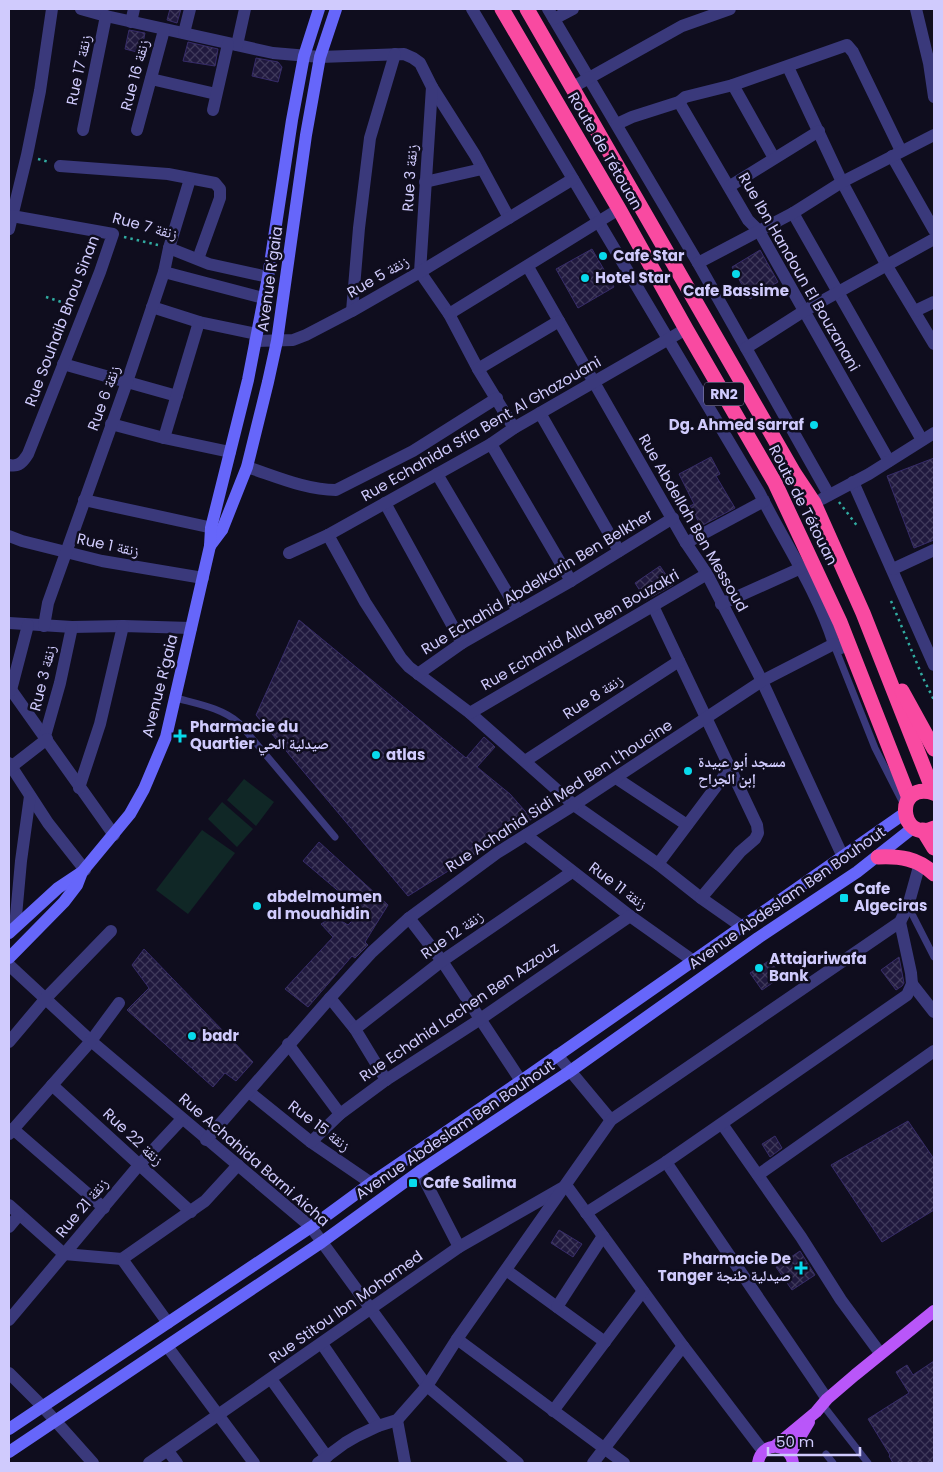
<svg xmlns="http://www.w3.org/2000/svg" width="943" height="1472" font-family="Poppins,'Noto Naskh Arabic',sans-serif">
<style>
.pitch{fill:#102726}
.building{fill:url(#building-cross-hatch);stroke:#372c69}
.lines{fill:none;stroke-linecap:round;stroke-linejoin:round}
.path{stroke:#31aba1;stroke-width:2.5;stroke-dasharray:2.5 4;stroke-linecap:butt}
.lane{stroke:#3a397b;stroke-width:7}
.street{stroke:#3a397b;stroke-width:12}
.secondary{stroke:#6666fa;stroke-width:12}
.primary{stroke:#b956f9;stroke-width:12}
.highway{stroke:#f94aa1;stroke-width:15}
.poi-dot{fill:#08daec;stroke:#0f0d1e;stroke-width:2}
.labels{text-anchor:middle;stroke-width:5;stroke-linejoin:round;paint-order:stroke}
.shield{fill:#0f0d1e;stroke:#9692ba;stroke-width:1}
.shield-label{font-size:14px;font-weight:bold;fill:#d0cbfd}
.street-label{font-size:15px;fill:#d0cbfd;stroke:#0f0d1e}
.poi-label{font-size:15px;font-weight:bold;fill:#d0cbfd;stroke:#0f0d1e;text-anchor:start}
</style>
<defs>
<pattern id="building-cross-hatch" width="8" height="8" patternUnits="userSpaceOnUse" patternTransform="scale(1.25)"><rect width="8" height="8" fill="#20193e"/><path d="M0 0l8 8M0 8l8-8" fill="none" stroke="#3f395b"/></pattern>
</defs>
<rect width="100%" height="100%" fill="#0f0d1e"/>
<g class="pitch">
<polygon points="244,779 274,802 256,826 227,800"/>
<polygon points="222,802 253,829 237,847 208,819"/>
<polygon points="202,830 235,853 188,914 156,890"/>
</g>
<g class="building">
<polygon points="170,9 181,9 177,23 167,20"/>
<polygon points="129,30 145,33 141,53 125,49"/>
<polygon points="188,42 218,49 215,66 183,61"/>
<polygon points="256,58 278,62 282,67 278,82 252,76"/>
<polygon points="592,249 614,287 578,308 556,269"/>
<polygon points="760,250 778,282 750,299 732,267"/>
<polygon points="711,457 720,474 716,476 735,508 701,526 690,506 694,504 679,474"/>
<polygon points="934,458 934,540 914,548 887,476"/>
<polygon points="660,566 673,585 646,600 635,583"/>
<polygon points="299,620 466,758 484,737 495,747 477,767 510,794 532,819 408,896 256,715"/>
<polygon points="319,842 388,905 365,942 368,945 355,958 352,956 308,1007 285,989 333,937 321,924 333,916 348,925 362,911 303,861"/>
<polygon points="144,949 253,1062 236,1081 225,1073 213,1087 127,1010 149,988 132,965"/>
<polygon points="899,957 904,983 902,986 896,990 881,970"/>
<polygon points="770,960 781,977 762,990 750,973"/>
<polygon points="908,1121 934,1159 934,1210 882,1242 831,1165"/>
<polygon points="775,1136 782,1148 770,1157 762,1144"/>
<polygon points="559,1230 582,1244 573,1257 551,1243"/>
<polygon points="800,1251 815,1275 792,1290 776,1267"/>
<polygon points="934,1361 934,1463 893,1463 889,1456 890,1455 868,1419 909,1393 896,1372 907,1365 913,1375"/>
</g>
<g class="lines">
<g class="path">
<polyline points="38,159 49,162"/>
<polyline points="124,237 158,245"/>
<polyline points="46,297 74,306"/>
<polyline points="839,502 858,527"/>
<polyline points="891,601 923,678 934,700"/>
</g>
<g class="lane">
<polyline points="834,645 875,748 905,807"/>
<path d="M176,698C198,704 222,708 239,723L335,837"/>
<polyline points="908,906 934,957"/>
<polyline points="822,1404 868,1463"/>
<polyline points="826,1454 833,1463"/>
</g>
<g class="street">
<polyline points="81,9 106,16 273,53 320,57 404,54 413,58 420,63 432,87 475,155 509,218"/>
<path d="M472,9L759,492C784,542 817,590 834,644L841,648"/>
<polyline points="548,9 698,263 829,495"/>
<polyline points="916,9 929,63 934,97"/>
<polyline points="554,19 573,9"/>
<polyline points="131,22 134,9"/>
<polyline points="184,33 190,9"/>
<polyline points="237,45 245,9"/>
<polyline points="788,67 842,182 887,266 934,344"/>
<polyline points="151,79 216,94"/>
<polyline points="733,85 774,158"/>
<polyline points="573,87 682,26 730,9"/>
<polyline points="679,102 748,220 759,231 889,461"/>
<polyline points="213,110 228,44"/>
<polyline points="617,124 632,117 679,102 685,97 733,85 847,45 853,52 901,151"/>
<polyline points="83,130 106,16"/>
<polyline points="137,130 164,30"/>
<polyline points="892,156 934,230"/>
<polyline points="60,166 168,174 215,183 220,189 220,198 198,259"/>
<polyline points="425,182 482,169"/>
<polyline points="730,186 819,131"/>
<polyline points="793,213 922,440"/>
<polyline points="9,229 27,155 40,91 52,9"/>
<polyline points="169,248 209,264 268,277"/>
<polyline points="698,263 793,213 842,182 934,135"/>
<polyline points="528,267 686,543 707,574 762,681 843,857"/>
<polyline points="164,272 263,298"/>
<polyline points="420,272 432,87"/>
<polyline points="420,272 449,314 478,369 514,428"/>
<polyline points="152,307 199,322 256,334"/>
<polyline points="352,311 359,228 370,138 395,54"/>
<polyline points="915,311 934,302"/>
<polyline points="449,314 619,209"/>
<polyline points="255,341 293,340 306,335 352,311 420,272 573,179"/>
<polyline points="746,348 804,311 934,239"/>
<polyline points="63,364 177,396"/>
<polyline points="478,369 559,321"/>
<polyline points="540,413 619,551"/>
<polyline points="111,424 164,438 230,452"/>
<polyline points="164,438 199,322"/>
<polyline points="491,444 571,581"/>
<path d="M9,465C19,467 23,462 28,454L100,272L113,234L12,216"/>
<path d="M247,467C275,476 306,490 336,490L413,451L497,398"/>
<polyline points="437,474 518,611"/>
<polyline points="853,482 934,665"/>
<polyline points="822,499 869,474 934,433"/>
<polyline points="84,500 222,530"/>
<polyline points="385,503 462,643"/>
<polyline points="328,535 365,602 401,658 409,667 470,713 574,805 658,864 701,898 741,926"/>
<polyline points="9,536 22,541 102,561 203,578"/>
<polyline points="686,543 764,501"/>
<polyline points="289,553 328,535 491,444 514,428 686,329"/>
<polyline points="893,569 934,550"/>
<polyline points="721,604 801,568"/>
<polyline points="653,606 757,825 758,833 755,839 740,852 701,898"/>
<polyline points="9,623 72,627 123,626 191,628"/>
<polyline points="44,626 48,603 127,382 164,272 169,248 190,179"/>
<polyline points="418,674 462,643 571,581 673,518"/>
<polyline points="9,687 114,835"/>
<polyline points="11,690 28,625"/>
<polyline points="470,713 707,574"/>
<polyline points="45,736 60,683 72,627"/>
<polyline points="525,761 679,661"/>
<polyline points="9,763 48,823 85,870"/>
<polyline points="11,767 47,739"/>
<polyline points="616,778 687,825"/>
<polyline points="79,788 100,724 123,626"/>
<polyline points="526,835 630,916 692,960"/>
<polyline points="658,864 730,768"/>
<polyline points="409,918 442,961 521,1081"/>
<polyline points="15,927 21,861 30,796"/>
<polyline points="9,965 91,1041 311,1227 427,1386 518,1463"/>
<polyline points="912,984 934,1012"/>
<polyline points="330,998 355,1029 386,1080"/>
<polyline points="355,1029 442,961 572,872"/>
<polyline points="9,1042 46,998 111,931"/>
<polyline points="288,1044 340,1114"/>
<polyline points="557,1055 611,1120"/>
<polyline points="52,1085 191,1212"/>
<polyline points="249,1092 311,1142 371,1183"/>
<polyline points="722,1124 801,1237 841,1300 880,1353"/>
<polyline points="13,1129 104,1208"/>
<polyline points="9,1134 91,1041 119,1003"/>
<polyline points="206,1140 330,998 372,952 409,918 497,853 574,805 762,681 834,644"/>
<polyline points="311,1142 340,1114 386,1080 479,1020 630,916"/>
<polyline points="666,1162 827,1399"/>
<polyline points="420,1171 459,1247"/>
<polyline points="758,1175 934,1051"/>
<polyline points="566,1185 683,1346 763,1451"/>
<polyline points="9,1205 64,1254 122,1259"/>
<polyline points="586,1213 666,1162 907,995 912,984 911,973 900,922"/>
<polyline points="9,1227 19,1215"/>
<polyline points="122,1259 205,1201 238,1165"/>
<polyline points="122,1259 168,1323"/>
<polyline points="506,1270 605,1342"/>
<polyline points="557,1307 603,1236"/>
<polyline points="9,1320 139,1165 182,1119"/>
<polyline points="457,1339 624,1463"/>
<polyline points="322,1344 378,1426"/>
<polyline points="167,1346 254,1463"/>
<polyline points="9,1373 43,1407 93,1463"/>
<polyline points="271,1379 327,1457"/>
<polyline points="553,1411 643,1291"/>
<polyline points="397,1420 405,1463"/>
<polyline points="168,1451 177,1463"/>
<polyline points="149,1463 459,1247 562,1188"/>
<polyline points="318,1463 345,1443 357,1436 378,1426 397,1420 427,1386 457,1339 611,1120 900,922 908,906 920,863"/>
<polyline points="593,1463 683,1346"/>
</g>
<g class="secondary">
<polyline points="210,546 222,530 247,467 268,382 277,341 306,135 320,57 336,9"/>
<polyline points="9,933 58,888 82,872"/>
<polyline points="9,958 64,902 77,885 82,872 130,814 144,789 166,737 210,546 211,528 248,380 268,277 292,120 304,56 319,9"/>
<polyline points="9,1429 311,1227 371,1183 521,1081 905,813"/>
<polyline points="9,1452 322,1242 420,1171 569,1072 758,938 857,872 914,827"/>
</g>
<g class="primary">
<polyline points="775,1446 816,1412 827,1399 855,1375 934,1311"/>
<polyline points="790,1454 809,1422"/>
<path d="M758,1463C761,1441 790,1442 793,1463"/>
</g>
<g class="highway">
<polyline points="502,9 619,209 686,329 775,483 840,622 909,798"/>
<polyline points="527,9 794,473 814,503 863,613 934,793"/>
<polyline points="902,691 934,749"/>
<path d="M934,793C893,780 899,844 934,828"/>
<polyline points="923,830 934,848"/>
<path d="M878,857C899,856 918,858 934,874"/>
</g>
</g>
<g class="poi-dot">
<circle cx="603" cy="256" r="5"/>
<circle cx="736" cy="274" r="5"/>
<circle cx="585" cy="278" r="5"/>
<circle cx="814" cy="425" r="5"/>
<path d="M177.5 728.5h5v5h5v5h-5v5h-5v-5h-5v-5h5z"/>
<circle cx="376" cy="755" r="5"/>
<circle cx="688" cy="771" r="5"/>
<rect x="839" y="893" width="10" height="10" rx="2.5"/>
<circle cx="257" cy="906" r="5"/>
<circle cx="759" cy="968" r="5"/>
<circle cx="192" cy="1036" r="5"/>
<rect x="408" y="1178" width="10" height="10" rx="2.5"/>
<path d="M798.5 1260.5h5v5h5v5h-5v5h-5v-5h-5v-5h5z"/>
</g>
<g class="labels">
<rect class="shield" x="704" y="382.5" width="40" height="23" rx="4"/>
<g class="shield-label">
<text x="724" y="399">RN2</text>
</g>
<g class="street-label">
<text transform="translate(79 70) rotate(-78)" y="5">Rue 17 زنقة</text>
<text transform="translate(135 75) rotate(-75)" y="5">Rue 16 زنقة</text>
<text transform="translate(605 151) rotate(60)" y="5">Route de Tétouan</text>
<text transform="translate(410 178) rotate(-86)" y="5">Rue 3 زنقة</text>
<text transform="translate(145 226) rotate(15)" y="5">Rue 7 زنقة</text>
<text transform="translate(799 272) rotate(60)" y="5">Rue Ibn Handoun El Bouzanani</text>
<text transform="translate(378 277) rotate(-30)" y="5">Rue 5 زنقة</text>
<text transform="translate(270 279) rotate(-82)" y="5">Avenue R'gaia</text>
<text transform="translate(62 321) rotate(-69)" y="5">Rue Souhaib Bnou Sinan</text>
<text transform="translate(104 398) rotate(-70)" y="5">Rue 6 زنقة</text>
<text transform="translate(481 429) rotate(-30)" y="5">Rue Echahida Sfia Bent Al Ghazouani</text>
<text transform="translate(803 505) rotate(63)" y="5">Route de Tétouan</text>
<text transform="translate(693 523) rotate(60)" y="5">Rue Abdellah Ben Messoud</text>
<text transform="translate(108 545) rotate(12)" y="5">Rue 1 زنقة</text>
<text transform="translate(537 582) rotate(-31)" y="5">Rue Echahid Abdelkarin Ben Belkher</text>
<text transform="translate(580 630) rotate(-30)" y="5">Rue Echahid Allal Ben Bouzakri</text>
<text transform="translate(43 678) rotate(-76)" y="5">Rue 3 زنقة</text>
<text transform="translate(160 686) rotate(-76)" y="5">Avenue R'gaia</text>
<text transform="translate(593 697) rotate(-33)" y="5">Rue 8 زنقة</text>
<text transform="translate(559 796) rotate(-33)" y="5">Rue Achahid Sidi Med Ben L'houcine</text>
<text transform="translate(618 886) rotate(37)" y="5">Rue 11 زنقة</text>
<text transform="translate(787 898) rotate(-35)" y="5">Avenue Abdeslam Ben Bouhout</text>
<text transform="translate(452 935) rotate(-35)" y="5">Rue 12 زنقة</text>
<text transform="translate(459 1012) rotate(-34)" y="5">Rue Echahid Lachen Ben Azzouz</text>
<text transform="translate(319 1126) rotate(37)" y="5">Rue 15 زنقة</text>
<text transform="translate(455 1130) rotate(-34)" y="5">Avenue Abdeslam Ben Bouhout</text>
<text transform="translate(133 1137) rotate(43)" y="5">Rue 22 زنقة</text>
<text transform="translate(254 1160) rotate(41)" y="5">Rue Achahida Barni Aicha</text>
<text transform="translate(82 1208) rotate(-50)" y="5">Rue 21 زنقة</text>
<text transform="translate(346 1307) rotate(-35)" y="5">Rue Stitou Ibn Mohamed</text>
</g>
<g class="poi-label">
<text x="613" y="261">Cafe Star</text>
<text x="595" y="283">Hotel Star</text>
<text x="736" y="296" text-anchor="middle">Cafe Bassime</text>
<text x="804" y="430" text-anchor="end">Dg. Ahmed sarraf</text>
<text x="190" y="732">Pharmacie du<tspan x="190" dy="17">Quartier صيدلية الحي</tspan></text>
<text x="386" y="760">atlas</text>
<text x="698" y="767">مسجد أبو عبيدة<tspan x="698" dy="17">إبن الجراح</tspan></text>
<text x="854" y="894">Cafe<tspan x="854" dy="17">Algeciras</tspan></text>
<text x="267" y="902">abdelmoumen<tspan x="267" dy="17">al mouahidin</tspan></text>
<text x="769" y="964">Attajariwafa<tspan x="769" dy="17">Bank</tspan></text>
<text x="202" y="1041">badr</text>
<text x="423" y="1188">Cafe Salima</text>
<text x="791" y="1264" text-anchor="end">Pharmacie De<tspan x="791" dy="17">Tanger صيدلية طنجة</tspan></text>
</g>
</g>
<rect width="943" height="1472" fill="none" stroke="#d0cbfd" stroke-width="20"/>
<path d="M768 1447v8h92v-8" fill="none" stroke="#d0cbfd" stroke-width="2.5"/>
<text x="776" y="1447" font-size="15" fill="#d0cbfd" stroke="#0f0d1e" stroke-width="4" paint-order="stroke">50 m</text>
</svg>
